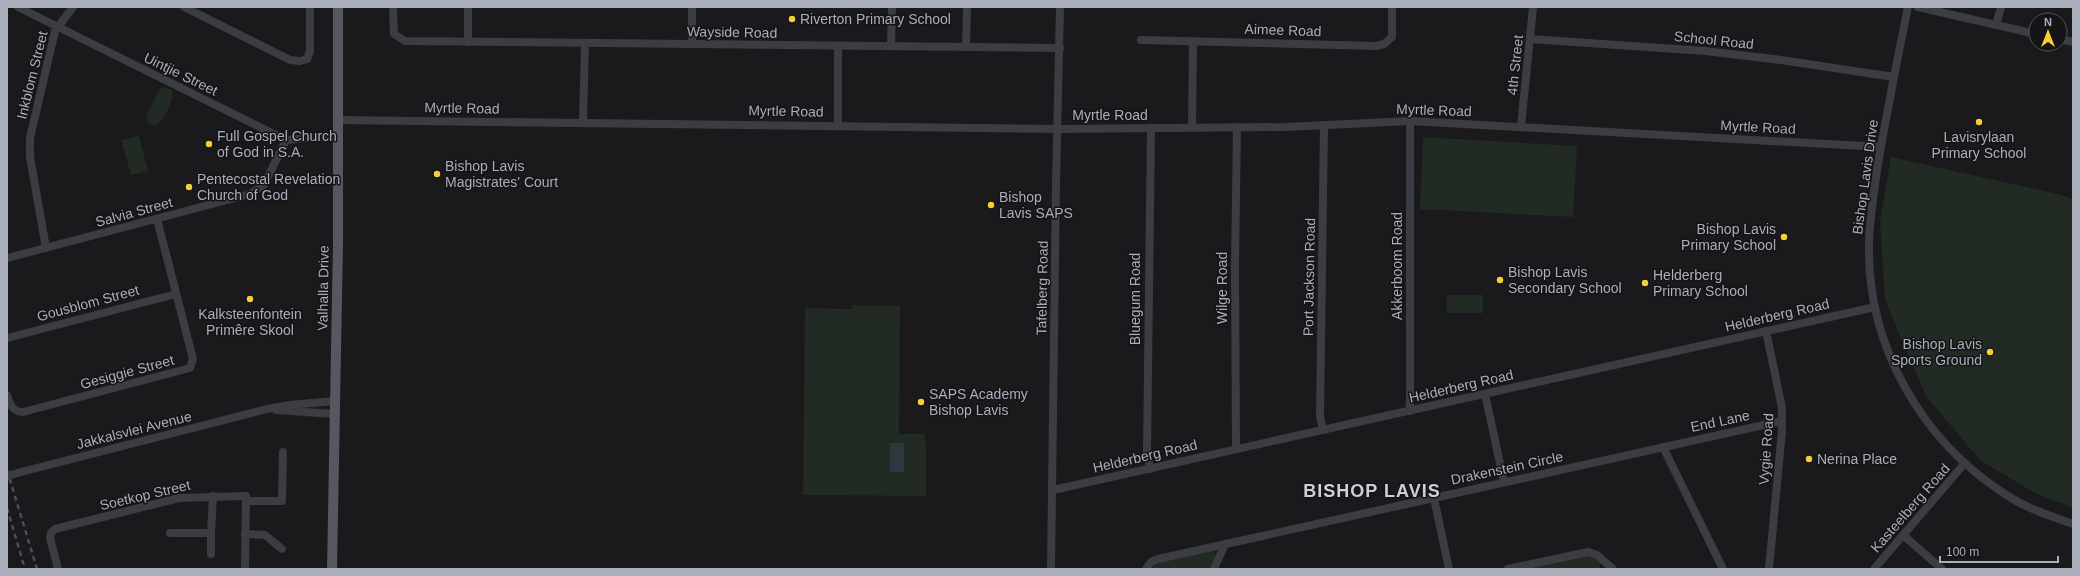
<svg xmlns="http://www.w3.org/2000/svg" width="2080" height="576" font-family="Helvetica,sans-serif">
<style>
.green{fill:#212a23}
.water{fill:#2f3640}
.lines{fill:none;stroke-linecap:round;stroke-linejoin:round}
.minor{stroke:#3c3c43;stroke-width:8}
.major{stroke:#565760;stroke-width:10}
.rail{stroke:#4d4e56;stroke-width:2.5;stroke-dasharray:5 4;stroke-linecap:butt}
.minor-bridge{stroke:#3c3c43;stroke-width:8}
.poi-dot{fill:#f7cd36;stroke:#151417;stroke-width:1.5}
.labels{text-anchor:middle;stroke-width:3;stroke-linejoin:round;paint-order:stroke}
.poi-label{font-size:14px;fill:#abaebb;stroke:#151417;text-anchor:start}
.street-label{font-size:14px;fill:#abaebb;stroke:#151417}
.district-label{font-size:18px;font-weight:bold;letter-spacing:1px;fill:#cdced7;stroke:#151417}
</style>
<rect width="100%" height="100%" fill="#1a191c"/>
<g class="green">
<path d="M163,87L172,90C175,99 163,124 154,126L148,123L146,116L159,90Z"/>
<polygon points="139,136 148,171 131,175 121,140"/>
<polygon points="1423,137 1577,146 1573,217 1420,209"/>
<polygon points="1891,157 2058,194 2073,199 2073,508 2035,493 1980,460 1926,396 1888,308 1885,298 1880,221"/>
<rect x="1447" y="295" width="36" height="18"/>
<polygon points="853,305 900,306 899,434 925,434 925,442 926,442 926,496 803,495 805,308 852,309"/>
<polygon points="1212,551 1216,555 1210,569 1150,569 1158,563"/>
<polygon points="1589,554 1600,563 1600,569 1525,569"/>
</g>
<rect class="water" x="890" y="443" width="14" height="29"/>
<g class="lines">
<g class="minor">
<polyline points="18,7 286,140 338,136"/>
<polyline points="184,7 290,60 300,61 307,59 310,51 310,7"/>
<polyline points="393,7 394,34 405,41 1060,48"/>
<path d="M1908,7C1897,61 1886,116 1877,170C1874,194 1870,217 1869,241C1866,345 1921,441 2008,496C2028,509 2051,516 2073,524"/>
<polyline points="1918,7 2036,34"/>
<polyline points="1996,25 2001,7"/>
<polyline points="1530,39 1705,51 1781,60 1894,77"/>
<polyline points="2060,39 2073,42"/>
<polyline points="1141,40 1376,46 1384,44 1392,37 1392,7"/>
<polyline points="468,42 468,7"/>
<polyline points="692,44 692,7"/>
<polyline points="891,46 892,7"/>
<polyline points="966,47 967,7"/>
<polyline points="338,120 1058,129 1285,127 1410,121 1881,147"/>
<polyline points="583,122 585,43"/>
<polyline points="838,125 838,46"/>
<polyline points="1521,126 1533,7"/>
<polyline points="1192,128 1193,41"/>
<polyline points="46,248 30,157 30,138 55,31 73,7"/>
<polyline points="7,258 250,194 264,185 286,140"/>
<polyline points="1766,331 1782,408 1782,431 1769,569"/>
<polyline points="7,338 176,294"/>
<polyline points="1485,394 1504,482"/>
<path d="M7,395C10,404 12,412 23,412L190,368L193,359L157,219"/>
<polyline points="276,410 334,414"/>
<polyline points="1410,411 1410,121"/>
<polyline points="1323,430 1320,416 1324,125"/>
<polyline points="1663,447 1723,569"/>
<polyline points="1236,449 1235,265 1237,127"/>
<polyline points="1150,469 1147,452 1151,128"/>
<polyline points="25,471 267,409 290,405 335,401"/>
<polyline points="1053,490 1875,307"/>
<polyline points="1434,498 1449,569"/>
<polyline points="246,501 282,501 283,452"/>
<polyline points="170,533 211,533 213,496"/>
<polyline points="245,534 265,535 282,549"/>
<polyline points="1903,535 1942,569"/>
<polyline points="211,554 211,533"/>
<polyline points="58,569 50,538 51,533 55,529 179,498 246,496 245,569"/>
<polyline points="1051,569 1056,183 1060,7"/>
<polyline points="1146,569 1151,562 1158,559 1782,421"/>
<polyline points="1214,569 1225,544"/>
<polyline points="1508,569 1588,552 1597,555 1613,569"/>
<polyline points="1874,569 1964,464"/>
</g>
<polyline class="major" points="332,569 338,243 338,7"/>
<g class="rail">
<polyline points="7,470 37,569"/>
<polyline points="7,508 25,569"/>
</g>
<polyline class="minor-bridge" points="7,476 25,471"/>
</g>
<g class="poi-dot">
<circle cx="792" cy="19" r="4"/>
<circle cx="1979" cy="122" r="4"/>
<circle cx="209" cy="144" r="4"/>
<circle cx="437" cy="174" r="4"/>
<circle cx="189" cy="187" r="4"/>
<circle cx="991" cy="205" r="4"/>
<circle cx="1784" cy="237" r="4"/>
<circle cx="1500" cy="280" r="4"/>
<circle cx="1645" cy="283" r="4"/>
<circle cx="250" cy="299" r="4"/>
<circle cx="1990" cy="352" r="4"/>
<circle cx="921" cy="402" r="4"/>
<circle cx="1809" cy="459" r="4"/>
</g>
<g class="labels">
<g class="poi-label">
<text x="800" y="24">Riverton Primary School</text>
<text x="217" y="141">Full Gospel Church<tspan x="217" dy="16">of God in S.A.</tspan></text>
<text x="1979" y="142" text-anchor="middle">Lavisrylaan<tspan x="1979" dy="16">Primary School</tspan></text>
<text x="445" y="171">Bishop Lavis<tspan x="445" dy="16">Magistrates' Court</tspan></text>
<text x="197" y="184">Pentecostal Revelation<tspan x="197" dy="16">Church of God</tspan></text>
<text x="999" y="202">Bishop<tspan x="999" dy="16">Lavis SAPS</tspan></text>
<text x="1776" y="234" text-anchor="end">Bishop Lavis<tspan x="1776" dy="16">Primary School</tspan></text>
<text x="1508" y="277">Bishop Lavis<tspan x="1508" dy="16">Secondary School</tspan></text>
<text x="1653" y="280">Helderberg<tspan x="1653" dy="16">Primary School</tspan></text>
<text x="250" y="319" text-anchor="middle">Kalksteenfontein<tspan x="250" dy="16">Primêre Skool</tspan></text>
<text x="1982" y="349" text-anchor="end">Bishop Lavis<tspan x="1982" dy="16">Sports Ground</tspan></text>
<text x="929" y="399">SAPS Academy<tspan x="929" dy="16">Bishop Lavis</tspan></text>
<text x="1817" y="464">Nerina Place</text>
</g>
<g class="street-label">
<text transform="translate(1283 30) rotate(2)" y="5">Aimee Road</text>
<text transform="translate(732 32) rotate(1)" y="5">Wayside Road</text>
<text transform="translate(1714 40) rotate(6)" y="5">School Road</text>
<text transform="translate(1515 65) rotate(-84)" y="5">4th Street</text>
<text transform="translate(181 74) rotate(26)" y="5">Uintjie Street</text>
<text transform="translate(32 75) rotate(-76)" y="5">Inkblom Street</text>
<text transform="translate(462 108) rotate(1)" y="5">Myrtle Road</text>
<text transform="translate(1434 110) rotate(2)" y="5">Myrtle Road</text>
<text transform="translate(786 111) rotate(1)" y="5">Myrtle Road</text>
<text x="1110" y="120">Myrtle Road</text>
<text transform="translate(1758 127) rotate(3)" y="5">Myrtle Road</text>
<text transform="translate(1865 177) rotate(-82)" y="5">Bishop Lavis Drive</text>
<text transform="translate(134 212) rotate(-15)" y="5">Salvia Street</text>
<text transform="translate(1397 266) rotate(-90)" y="5">Akkerboom Road</text>
<text transform="translate(1309 277) rotate(-89)" y="5">Port Jackson Road</text>
<text transform="translate(323 288) rotate(-89)" y="5">Valhalla Drive</text>
<text transform="translate(1042 288) rotate(-89)" y="5">Tafelberg Road</text>
<text transform="translate(1222 288) rotate(-90)" y="5">Wilge Road</text>
<text transform="translate(1135 299) rotate(-90)" y="5">Bluegum Road</text>
<text transform="translate(88 303) rotate(-15)" y="5">Gousblom Street</text>
<text transform="translate(1777 315) rotate(-13)" y="5">Helderberg Road</text>
<text transform="translate(127 372) rotate(-15)" y="5">Gesiggie Street</text>
<text transform="translate(1461 386) rotate(-13)" y="5">Helderberg Road</text>
<text transform="translate(1720 421) rotate(-12)" y="5">End Lane</text>
<text transform="translate(134 430) rotate(-14)" y="5">Jakkalsvlei Avenue</text>
<text transform="translate(1766 449) rotate(-86)" y="5">Vygie Road</text>
<text transform="translate(1145 456) rotate(-13)" y="5">Helderberg Road</text>
<text transform="translate(1507 468) rotate(-12)" y="5">Drakenstein Circle</text>
<text transform="translate(145 495) rotate(-13)" y="5">Soetkop Street</text>
<text transform="translate(1910 508) rotate(-49)" y="5">Kasteelberg Road</text>
</g>
<g class="district-label">
<text x="1372" y="497">BISHOP LAVIS</text>
</g>
</g>
<rect width="2080" height="576" fill="none" stroke="#abaebb" stroke-width="16"/>
<g transform="translate(2048 32)"><circle r="19" fill="#151417" stroke="#515259"/>
<path d="M0-3L7 15L0 10L-7 15Z" fill="#f7cd36"/>
<text y="-6" font-size="11" font-weight="bold" text-anchor="middle" fill="#abaebb">N</text>
</g>
<path d="M1940 556v6h118v-6" fill="none" stroke="#abaebb" stroke-width="2"/>
<text x="1946" y="556" font-size="12" fill="#abaebb" stroke="#151417" stroke-width="3" paint-order="stroke">100 m</text>
</svg>
